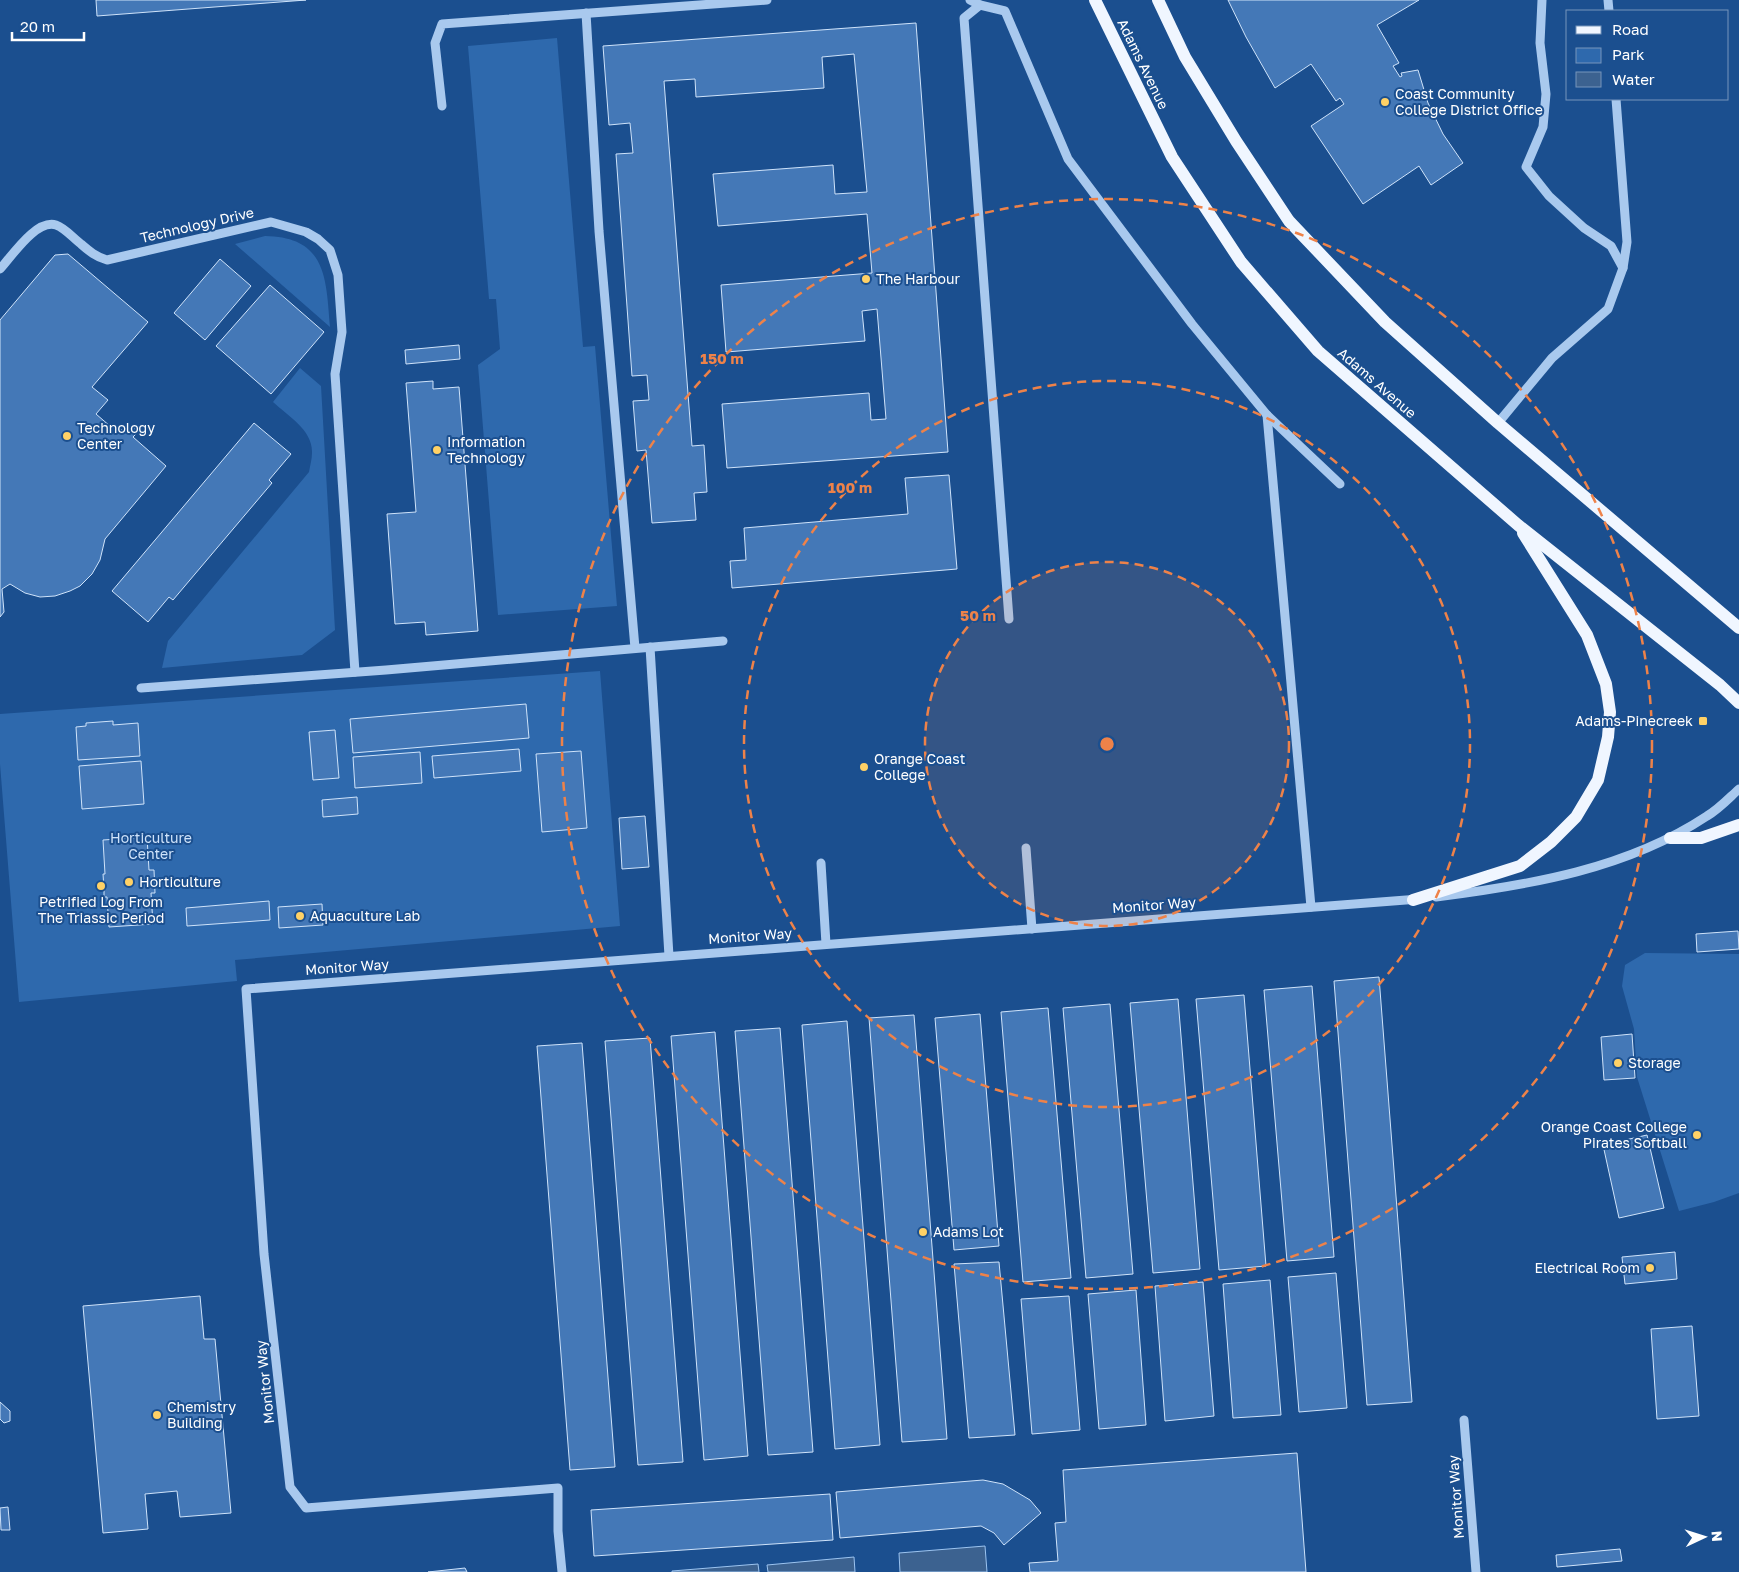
<svg xmlns="http://www.w3.org/2000/svg" width="1739" height="1572" font-family="'Golos Text',sans-serif">
<style>
.green{fill:#2e69ad}
.water{fill:#3c6290;stroke:#9cc4f0}
.building{fill:#4478b7;stroke:#cfe3fa}
.lines{fill:none;stroke-linecap:round;stroke-linejoin:round}
.minor{stroke:#a9c9ee;stroke-width:9}
.major{stroke:#f0f6ff;stroke-width:12}
.ring{fill:none;stroke:#ee8249;stroke-width:2.5;stroke-dasharray:9 6}
.poi-dot{fill:#ffd166;stroke:#1b4f8f;stroke-width:2}
.labels{text-anchor:middle;stroke-width:4;stroke-linejoin:round;paint-order:stroke}
.street-label{font-size:14px;fill:#fff;stroke:#1b4f8f}
.poi-label{font-size:14px;fill:#fff;stroke:#1b4f8f;text-anchor:start}
.park-label{font-size:14px;fill:#cfe3fa;stroke:#1b4f8f}
.centre{fill:#ee8249;stroke:#1b4f8f;stroke-width:2.5}
.ring-label{font-size:15px;text-anchor:middle;font-weight:bold;fill:#ee8249;stroke:#1b4f8f;stroke-width:4;stroke-linejoin:round;paint-order:stroke}
</style>
<rect width="100%" height="100%" fill="#1b4f8f"/>
<g class="green">
<polygon points="557,38 583,347 595,346 617,606 498,615 478,365 500,349 496,299 489,299 468,46"/>
<path d="M265,236C327,237 326,279 330,327L235,244Z"/>
<path d="M300,368L321,386L335,630L302,655L162,668L168,641L309,472C310,466 312,459 312,453C313,430 288,416 273,402Z"/>
<polygon points="600,671 620,926 235,960 237,981 19,1002 0,764 0,714"/>
<polygon points="1645,953 1739,954 1739,1193 1714,1202 1679,1211 1637,1077 1634,1029 1622,986 1625,965"/>
</g>
<g class="water">
<polygon points="985,1546 987,1572 900,1572 899,1553"/>
<polygon points="854,1557 855,1572 768,1572 767,1565"/>
<polygon points="758,1564 759,1572 672,1572 672,1571"/>
</g>
<g class="building">
<polygon points="96,0 306,0 97,16"/>
<polygon points="1228,0 1419,0 1377,25 1399,63 1393,66 1400,77 1402,76 1401,73 1418,70 1428,103 1443,134 1463,163 1431,185 1419,166 1363,204 1311,126 1344,104 1340,98 1336,101 1311,64 1275,88 1246,37"/>
<polygon points="916,23 948,452 727,468 722,404 869,393 871,420 886,419 877,309 862,311 865,341 726,352 721,285 872,273 867,214 718,226 713,174 833,165 835,194 867,192 854,54 822,57 824,88 696,97 695,79 664,81 692,446 704,445 707,492 694,493 696,520 652,523 646,450 637,451 633,401 649,400 647,375 632,376 616,154 633,153 630,123 609,125 603,46"/>
<polygon points="68,254 148,322 92,387 108,400 96,414 118,433 126,425 133,426 136,430 136,434 133,437 166,466 105,539 100,560 92,574 80,586 70,591 55,596 40,597 25,593 10,584 2,589 4,612 0,617 0,320 55,255"/>
<polygon points="220,259 251,286 205,340 174,313"/>
<polygon points="270,285 324,332 271,394 216,346"/>
<polygon points="459,345 460,359 406,364 405,350"/>
<polygon points="433,381 433,389 459,387 478,631 426,635 425,622 395,624 387,514 416,512 406,383"/>
<polygon points="254,423 291,454 269,480 272,483 173,600 169,597 148,622 112,591"/>
<polygon points="949,475 957,569 732,588 730,561 746,560 744,528 908,514 905,478"/>
<polygon points="526,704 529,738 353,753 350,719"/>
<polygon points="113,721 113,725 138,723 140,756 78,760 76,727 86,726 86,723"/>
<polygon points="335,730 339,778 313,780 309,732"/>
<polygon points="519,749 521,771 434,778 432,756"/>
<polygon points="581,751 587,828 542,832 536,754"/>
<polygon points="420,752 422,783 355,788 353,757"/>
<polygon points="141,761 144,804 82,809 79,766"/>
<polygon points="357,797 358,814 323,817 322,800"/>
<polygon points="645,816 649,867 622,869 619,818"/>
<polygon points="147,837 149,870 154,870 155,893 151,893 153,924 109,927 107,897 104,897 104,889 103,874 105,874 103,840"/>
<polygon points="269,901 270,920 187,926 186,908"/>
<polygon points="322,904 323,925 279,928 278,907"/>
<polygon points="1738,931 1739,949 1697,952 1696,934"/>
<polygon points="1379,977 1412,1402 1367,1405 1334,981"/>
<polygon points="1312,986 1334,1257 1287,1261 1264,990"/>
<polygon points="1244,995 1266,1266 1219,1270 1196,999"/>
<polygon points="1178,999 1200,1269 1153,1273 1130,1003"/>
<polygon points="1110,1004 1133,1274 1086,1278 1063,1008"/>
<polygon points="1048,1008 1071,1278 1023,1282 1001,1012"/>
<polygon points="980,1014 999,1246 954,1250 935,1018"/>
<polygon points="914,1015 947,1439 902,1442 869,1018"/>
<polygon points="847,1021 880,1445 835,1449 802,1025"/>
<polygon points="780,1028 813,1452 768,1455 735,1031"/>
<polygon points="715,1032 748,1456 704,1460 671,1036"/>
<polygon points="1632,1034 1635,1078 1604,1080 1601,1037"/>
<polygon points="650,1038 683,1462 638,1465 605,1041"/>
<polygon points="582,1043 615,1467 570,1470 537,1046"/>
<polygon points="1647,1135 1664,1208 1619,1218 1603,1145"/>
<polygon points="1675,1252 1677,1279 1625,1284 1622,1257"/>
<polygon points="999,1262 1015,1435 969,1438 954,1264"/>
<polygon points="1336,1273 1347,1408 1299,1412 1288,1277"/>
<polygon points="1270,1280 1281,1415 1233,1418 1223,1284"/>
<polygon points="1203,1282 1214,1416 1165,1421 1155,1286"/>
<polygon points="1136,1290 1146,1425 1099,1429 1088,1294"/>
<polygon points="200,1296 204,1339 215,1339 231,1513 180,1517 177,1491 145,1494 148,1529 103,1533 83,1306"/>
<polygon points="1069,1296 1080,1430 1032,1434 1021,1299"/>
<polygon points="1692,1326 1699,1416 1657,1419 1651,1329"/>
<polygon points="0,1402 10,1411 10,1421 4,1423 0,1419"/>
<polygon points="1297,1453 1306,1572 1030,1572 1029,1563 1058,1561 1055,1523 1066,1522 1063,1470"/>
<polygon points="983,1480 1003,1484 1030,1500 1041,1513 1004,1545 994,1533 981,1526 840,1538 836,1492"/>
<polygon points="830,1494 833,1540 594,1556 591,1510"/>
<polygon points="8,1507 10,1530 1,1530 0,1508"/>
<polygon points="1620,1549 1622,1561 1557,1567 1556,1555"/>
<polygon points="465,1568 467,1572 428,1572"/>
</g>
<g class="lines">
<g class="minor">
<polyline points="970,0 980,5"/>
<polyline points="1608,0 1609,11"/>
<polyline points="586,13 599,231 635,648"/>
<polyline points="1616,99 1627,242 1623,268"/>
<polyline points="442,106 435,43 442,24 767,0"/>
<path d="M0,269C12,256 36,219 56,225C65,228 73,238 81,244C89,251 96,257 107,260L271,222L306,232L318,239L330,250L338,275L342,332L335,374L355,672"/>
<polyline points="1267,415 1311,907"/>
<polyline points="1498,423 1552,358 1608,309 1623,268 1611,246 1584,228 1549,196 1526,167 1543,127 1546,94 1540,43 1542,0"/>
<polyline points="1009,619 964,18 980,5 1005,11 1068,159 1192,324 1267,415 1340,484"/>
<polyline points="650,647 669,956"/>
<polyline points="141,688 386,670 723,641"/>
<polyline points="1026,848 1032,929"/>
<polyline points="821,863 826,944"/>
<path d="M1436,897C1530,885 1627,869 1707,816C1719,809 1729,798 1739,789"/>
<polyline points="1464,1420 1476,1572"/>
<polyline points="562,1572 558,1531 558,1488 306,1508 290,1487 264,1254 246,989 1419,899"/>
</g>
<g class="major">
<polyline points="1095,0 1172,157 1241,262 1318,351 1518,525 1720,685 1739,703"/>
<polyline points="1158,0 1185,57 1236,141 1289,221 1385,322 1498,423 1739,628"/>
<polyline points="1670,838 1701,838 1739,825"/>
<polyline points="1413,900 1520,866 1551,842 1576,817 1598,780 1608,737 1610,712 1606,684 1587,635 1523,533"/>
</g>
</g>
<circle cx="1107" cy="744" r="182" fill="#ee8249" fill-opacity=".12"/>
<g class="ring">
<circle cx="1107" cy="744" r="182"/>
<circle cx="1107" cy="744" r="363"/>
<circle cx="1107" cy="744" r="545"/>
</g>
<g class="poi-dot">
<circle cx="1385" cy="102" r="5"/>
<circle cx="866" cy="279" r="5"/>
<circle cx="67" cy="436" r="5"/>
<circle cx="437" cy="450" r="5"/>
<rect x="1698" y="716" width="10" height="10" rx="2.5"/>
<circle cx="864" cy="767" r="5"/>
<circle cx="129" cy="882" r="5"/>
<circle cx="101" cy="886" r="5"/>
<circle cx="300" cy="916" r="5"/>
<circle cx="1618" cy="1063" r="5"/>
<circle cx="1697" cy="1135" r="5"/>
<circle cx="923" cy="1232" r="5"/>
<circle cx="1650" cy="1268" r="5"/>
<circle cx="157" cy="1415" r="5"/>
</g>
<g class="labels">
<g class="street-label">
<text transform="translate(1143 64) rotate(64)" y="5">Adams Avenue</text>
<text transform="translate(197 225) rotate(-13)" y="5">Technology Drive</text>
<text transform="translate(1377 383) rotate(41)" y="5">Adams Avenue</text>
<text transform="translate(1154 905) rotate(-4)" y="5">Monitor Way</text>
<text transform="translate(750 936) rotate(-4)" y="5">Monitor Way</text>
<text transform="translate(347 967) rotate(-4)" y="5">Monitor Way</text>
<text transform="translate(265 1382) rotate(-96)" y="5">Monitor Way</text>
<text transform="translate(1456 1497) rotate(-94)" y="5">Monitor Way</text>
</g>
<g class="poi-label">
<text x="1395" y="99">Coast Community<tspan x="1395" dy="16">College District Office</tspan></text>
<text x="876" y="284">The Harbour</text>
<text x="77" y="433">Technology<tspan x="77" dy="16">Center</tspan></text>
<text x="447" y="447">Information<tspan x="447" dy="16">Technology</tspan></text>
<text x="1693" y="726" text-anchor="end">Adams-Pinecreek</text>
<text x="874" y="764">Orange Coast<tspan x="874" dy="16">College</tspan></text>
<text x="139" y="887">Horticulture</text>
<text x="101" y="907" text-anchor="middle">Petrified Log From<tspan x="101" dy="16">The Triassic Period</tspan></text>
<text x="310" y="921">Aquaculture Lab</text>
<text x="1628" y="1068">Storage</text>
<text x="1687" y="1132" text-anchor="end">Orange Coast College<tspan x="1687" dy="16">Pirates Softball</tspan></text>
<text x="933" y="1237">Adams Lot</text>
<text x="1640" y="1273" text-anchor="end">Electrical Room</text>
<text x="167" y="1412">Chemistry<tspan x="167" dy="16">Building</tspan></text>
</g>
<g class="park-label">
<text x="151" y="843">Horticulture<tspan x="151" dy="16">Center</tspan></text>
</g>
</g>
<circle cx="1107" cy="744" r="8" class="centre"/>
<g class="ring-label">
<text x="722" y="364">150 m</text>
<text x="850" y="493">100 m</text>
<text x="978" y="621">50 m</text>
</g>
<rect x="1566" y="10" width="162" height="90" fill="#1b4f8f" stroke="#7695bc"/>
<rect x="1576" y="26" width="25" height="8" fill="#f0f6ff" stroke="#7695bc"/>
<text x="1612" y="35" font-size="15" fill="#ffffff">Road</text>
<rect x="1576" y="48" width="25" height="15" fill="#2e69ad" stroke="#7695bc"/>
<text x="1612" y="60" font-size="15" fill="#ffffff">Park</text>
<rect x="1576" y="72" width="25" height="15" fill="#3c6290" stroke="#7695bc"/>
<text x="1612" y="85" font-size="15" fill="#ffffff">Water</text>
<g transform="translate(1704 1537) rotate(86)" stroke="#1b4f8f" stroke-width="4" paint-order="stroke">
<path d="M0-4L9 19L0 12L-9 19Z" fill="#ffffff"/>
<text y="-8" font-size="14" font-weight="bold" text-anchor="middle" fill="#ffffff">N</text>
</g>
<path d="M12 32v8h72v-8" fill="none" stroke="#ffffff" stroke-width="2.5"/>
<text x="20" y="32" font-size="15" fill="#ffffff" stroke="#1b4f8f" stroke-width="4" paint-order="stroke">20 m</text>
</svg>
